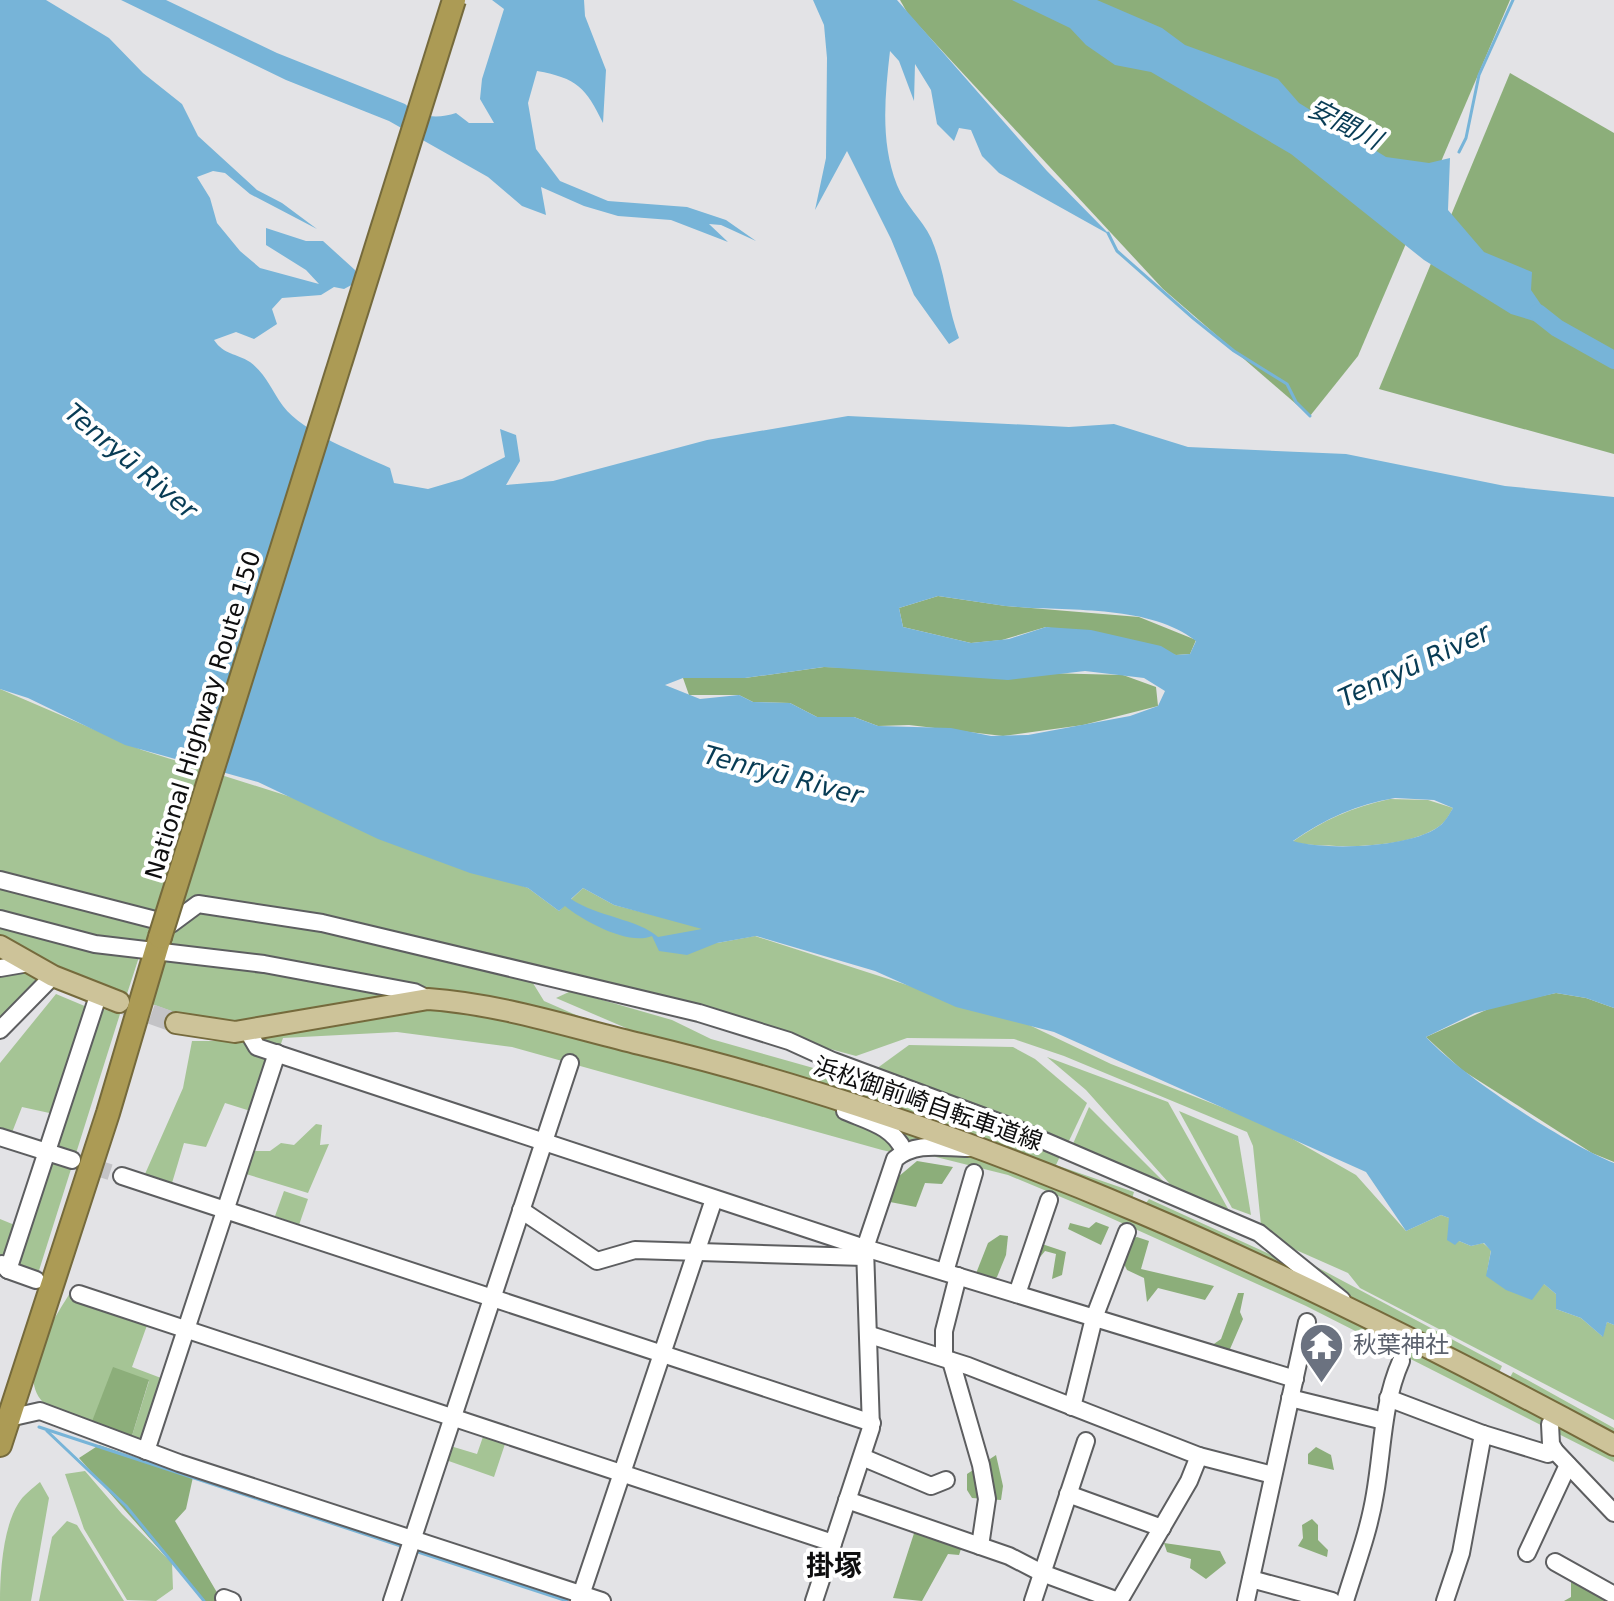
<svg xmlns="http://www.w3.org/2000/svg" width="1614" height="1601" font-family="'DejaVu Sans','Noto Sans JP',sans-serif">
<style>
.green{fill:#a5c495}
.forest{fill:#8cae7a}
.water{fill:#77b4d8;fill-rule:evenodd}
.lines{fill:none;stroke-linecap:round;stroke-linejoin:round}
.stream{stroke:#77b4d8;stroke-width:3}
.river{stroke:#77b4d8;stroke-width:18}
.minor-tunnel{stroke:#c3c3c6;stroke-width:16;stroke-dasharray:16 8;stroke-linecap:butt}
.major-tunnel{stroke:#c3c3c6;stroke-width:20;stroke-dasharray:20 10;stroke-linecap:butt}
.minor-casing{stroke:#5d5e60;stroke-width:20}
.major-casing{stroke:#756a3c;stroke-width:24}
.highway-casing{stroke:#756a3c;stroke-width:26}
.minor{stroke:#fff;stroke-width:16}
.major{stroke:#cdc399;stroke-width:20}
.highway{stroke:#ac9b55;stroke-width:22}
.highway-bridge-casing{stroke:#756a3c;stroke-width:26;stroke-linecap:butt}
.highway-bridge{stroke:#ac9b55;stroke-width:22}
.labels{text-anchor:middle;stroke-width:8;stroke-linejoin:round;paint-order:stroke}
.street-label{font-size:24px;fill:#0e0e0f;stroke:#fff}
.worship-label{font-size:24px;fill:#5b616d;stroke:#fff;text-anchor:start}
.water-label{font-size:26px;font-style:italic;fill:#083c55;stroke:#fff}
.quarter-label{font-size:28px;font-weight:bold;fill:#0e0e0f;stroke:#fff}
</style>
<rect width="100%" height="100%" fill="#e3e3e6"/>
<g class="green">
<polygon points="0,689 142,750 291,797 528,888 559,911 583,888 614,905 705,928 717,943 755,936 1025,1023 1111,1064 1270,1126 1356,1175 1406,1231 1441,1215 1449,1218 1459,1241 1471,1246 1483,1243 1491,1250 1487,1272 1543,1283 1556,1294 1556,1309 1581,1318 1602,1336 1607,1322 1614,1325 1614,1420 1360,1288 1348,1273 1262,1235 1253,1146 1247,1132 1064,1056 1014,1039 907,1038 856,1056 682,1009 528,975 544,1001 608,1029 163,949 154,921 144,948 0,913"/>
<path d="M1390,799L1428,800L1453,808C1450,813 1447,819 1443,823C1415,850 1327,849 1292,842C1323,820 1353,807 1390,799Z"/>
<polygon points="0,925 59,942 139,957 125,1000 67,976 0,937"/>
<polygon points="161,960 271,970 408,995 245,1026 204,1023 149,1003"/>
<polygon points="22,964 50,979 0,1031 0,968"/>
<polygon points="571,991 672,1020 711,1039 916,1097 1062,1152 1056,1165 1134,1192 1131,1202 1143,1207 1149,1199 1291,1264 1298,1257 1502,1366 1498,1375 1508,1381 1513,1372 1614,1428 1614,1462 1306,1306 1104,1215 1008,1175 932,1156 913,1157 882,1150 512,1047 397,1032 283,1038 257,1113 225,1103 206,1147 184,1143 172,1183 145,1174 183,1088 192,1041 242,1041 257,1047 261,1033 442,1006 632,1036 626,1028 556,998"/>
<polygon points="56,994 87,1007 54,1114 22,1107 11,1135 0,1131 0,1063"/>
<polygon points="99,1008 120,1014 36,1280 0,1262 0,1219 22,1228"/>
<polygon points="909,1045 1013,1047 1035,1059 1087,1103 1067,1145 876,1069"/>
<polygon points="1047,1057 1168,1102 1231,1214 1177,1192 1086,1090"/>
<polygon points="1089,1107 1172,1190 1072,1146"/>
<polygon points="1179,1111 1238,1136 1251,1215 1232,1208"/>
<polygon points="316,1124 322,1125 320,1145 329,1144 308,1193 246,1174 252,1151 270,1151 281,1143 294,1145"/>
<polygon points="284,1191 308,1199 299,1225 275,1216"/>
<path d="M71,1291L88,1301L150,1317L132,1367L169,1381L147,1447L131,1439L149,1381L91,1424C78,1419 61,1416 50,1408C10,1381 53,1322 71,1291Z"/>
<polygon points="485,1431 507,1438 494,1477 443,1459 447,1445 477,1454"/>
<polygon points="85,1471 122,1514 172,1563 173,1589 156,1601 127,1600 84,1529 65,1474"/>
<path d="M40,1482L49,1498L31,1601H0C0,1573 3,1528 18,1504C23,1495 33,1488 40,1482Z"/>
<polygon points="67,1521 77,1525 124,1601 39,1601 52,1537"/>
</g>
<g class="forest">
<polygon points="900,0 1510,0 1358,356 1310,416 1163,289 908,14"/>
<polygon points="1510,73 1614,133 1614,454 1379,389"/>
<polygon points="938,596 1006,606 1139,617 1196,640 1190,654 1176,655 1046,627 1002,640 971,643 903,627 899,608"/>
<polygon points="824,667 1123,675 1156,687 1158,706 1083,725 1003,736 909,725 878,726 854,717 817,717 790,703 753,702 739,695 689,695 683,678 745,678"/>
<polygon points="1556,993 1586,998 1614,1008 1614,1162 1592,1153 1462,1070 1426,1037 1495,1006"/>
<polygon points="917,1161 953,1167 942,1184 925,1183 916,1207 890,1202 898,1177"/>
<polygon points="1096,1222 1109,1227 1101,1245 1068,1229 1070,1223 1089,1228"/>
<polygon points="1000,1235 1008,1236 1006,1255 997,1277 993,1280 975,1276 988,1243"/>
<polygon points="1137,1237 1149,1241 1141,1269 1214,1286 1205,1300 1158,1288 1147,1302 1144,1278 1127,1270 1123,1262 1130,1239"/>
<polygon points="1039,1243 1066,1252 1062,1275 1052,1279 1056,1254 1045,1251 1032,1267"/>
<polygon points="1238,1293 1244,1293 1240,1312 1243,1319 1230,1349 1241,1363 1211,1346 1221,1339"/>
<polygon points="113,1367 149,1380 131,1439 91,1424"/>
<polygon points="99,1445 193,1477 186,1509 175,1521 222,1601 205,1601 79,1458"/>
<polygon points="1316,1447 1331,1455 1334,1470 1308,1464 1308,1454"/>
<polygon points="996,1455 1003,1486 1001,1500 972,1498 967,1490 967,1474"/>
<polygon points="1312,1519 1318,1525 1318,1540 1328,1550 1327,1557 1298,1546 1303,1538 1302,1525"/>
<polygon points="917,1524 964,1540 959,1555 948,1554 922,1601 893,1598"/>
<polygon points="1164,1543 1220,1551 1226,1563 1206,1579 1190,1568 1191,1559 1167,1552"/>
<polygon points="1571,1579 1603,1592 1606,1601 1564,1601 1571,1597"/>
</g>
<g class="water">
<path d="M0,0H46L109,38L143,73L182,104L198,136L257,190L282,203L317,229L250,194L225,173L213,171L197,177L210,198L217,223L240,251L260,268L319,284L306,270L266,245V228L306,241H323L355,270L357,282L344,289L334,287L321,295L282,298L272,309L277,324L254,339L236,332L214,340C224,355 236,353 250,362C267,375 271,390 283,406C303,433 360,454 390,468L394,483L428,489L462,479L505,457L500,429L516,435L520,461L506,485L553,481L707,440L848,416L1069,427L1114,424L1188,447L1346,454L1505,486L1614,497V1008L1586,998L1556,993L1475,1013L1426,1037C1463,1077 1563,1142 1614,1163V1325L1607,1322L1603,1337L1581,1318L1556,1309V1294L1544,1284L1532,1300L1506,1290L1486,1276L1491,1251L1484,1243L1471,1246L1459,1241L1455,1245L1447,1240L1449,1218L1441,1215L1406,1231L1366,1172L1054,1032L956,1007L875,971L756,936L717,943L687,955L659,951L652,936C629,946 583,921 565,906L559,911L528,888L470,873L378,839L258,782L125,745L28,698L0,689ZM938,596C961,599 983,603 1005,606C1063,612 1148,603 1196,641L1190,654L1176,655L1161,646L1091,630L1046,627L1009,639L971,643L903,627L899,608ZM824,667L1008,680L1085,671L1144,678L1165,691L1158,706L1130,716L1028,735L991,736L951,728L878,726L854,717H817L790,703L753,702L739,695L700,699L665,685L683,678H745ZM1395,798L1434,800L1453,808C1450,813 1446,820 1442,824C1416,848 1326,851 1293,841C1325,819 1357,804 1395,798ZM583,888L614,905L702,929L658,937C638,919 598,917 571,899Z"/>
<path d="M121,0H166L277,53L405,104C419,118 438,119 456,113L469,123H494L480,99L482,79L504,9L492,0H584L585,16L606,70L603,123C586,88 577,78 537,71L528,103L536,149L560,181L608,201L687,207L726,220L756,241L721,225L709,224L728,242L671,220L618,216L584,206L541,187L546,215L522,206L488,177L389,121L286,80Z"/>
<path d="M813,0H897L1047,171L1110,235L999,173L982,156L971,130L959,128L954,141L937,124L931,90L915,64L914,101L899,61L890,51C885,96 880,142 897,185C905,205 922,219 931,238C945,270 947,306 959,338L949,344L914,295L891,239L847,151L815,210L826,158L827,58L824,25Z"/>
<polygon points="1012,0 1097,0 1162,28 1185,45 1278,79 1299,103 1386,157 1429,163 1450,158 1448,210 1484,252 1532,272 1531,290 1557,328 1511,314 1424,260 1291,154 1151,72 1115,65 1086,45 1070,28"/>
</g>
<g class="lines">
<g class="stream">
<polyline points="1459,152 1466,138 1479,75 1513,0"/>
<polyline points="1108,233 1117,251 1193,318 1234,351 1287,384 1296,402 1310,416"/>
<polyline points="39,1427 404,1547"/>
<polyline points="47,1431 126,1506 204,1601"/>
<polyline points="415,1551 567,1601"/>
</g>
<polyline class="river" points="1538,313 1557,328 1614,360"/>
<polyline class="minor-tunnel" points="72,1160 122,1176"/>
<polyline class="major-tunnel" points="123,1004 176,1023"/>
<defs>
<g id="minor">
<polyline points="0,880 171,924 198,904 322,923 699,1013 789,1041 833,1061 1014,1128 1259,1233 1342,1300"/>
<polyline points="0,919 95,944 264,964 414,992 428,999"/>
<polyline points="0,968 29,963"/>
<polyline points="0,1030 53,976"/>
<polyline points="247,1030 257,1047 865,1248 1295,1379"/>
<path d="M845,1111C868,1121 893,1126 904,1151"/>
<polyline points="0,1137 72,1160"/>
<polyline points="122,1176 872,1423"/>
<polyline points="521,1210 597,1261 635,1250 864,1257"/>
<polyline points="2,1264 8,1270 36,1280"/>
<polyline points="8,1270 98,996"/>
<polyline points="945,1272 974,1173"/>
<polyline points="79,1294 833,1543"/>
<polyline points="1017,1294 1049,1200"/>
<polyline points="870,1335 968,1366 1199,1456 1273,1475"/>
<polyline points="944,1358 944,1331 958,1276"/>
<polyline points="951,1361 981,1465 987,1499 980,1546"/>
<polyline points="1290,1398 1384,1421"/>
<polyline points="1388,1398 1483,1434"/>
<polyline points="1072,1407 1094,1318 1127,1232"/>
<polyline points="9,1418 40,1411 179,1463 602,1601"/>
<polyline points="1550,1424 1551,1444 1555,1451 1614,1513"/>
<polyline points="146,1451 277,1053"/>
<polyline points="862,1457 931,1486 946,1480"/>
<polyline points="1068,1494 1162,1528"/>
<polyline points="847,1500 1009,1556 1042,1573 1118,1601"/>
<polyline points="1527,1553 1568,1465"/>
<polyline points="1555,1562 1614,1595"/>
<polyline points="1251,1579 1332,1601"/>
<polyline points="224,1598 232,1601"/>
<polyline points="392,1601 570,1063"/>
<polyline points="579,1601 714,1199"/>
<path d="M814,1601L871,1428L865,1248L895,1159C916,1141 943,1148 968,1148"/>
<polyline points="1033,1601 1086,1441"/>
<polyline points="1119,1601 1189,1481 1199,1456"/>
<polyline points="1246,1601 1307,1322"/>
<path d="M1345,1601C1356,1565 1369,1531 1375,1494C1383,1449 1382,1404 1401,1361"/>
<polyline points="1445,1601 1461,1553 1483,1434 1548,1454 1555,1451"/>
</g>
<g id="major">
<polyline points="0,946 53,976 119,1002"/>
<path d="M176,1023L235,1032L428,999C500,1004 570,1027 640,1044C984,1126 1305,1278 1614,1445"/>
</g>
<polyline id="highway" points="0,1445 108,1113 160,937"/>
</defs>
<use href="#minor" class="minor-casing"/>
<use href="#major" class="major-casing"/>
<use href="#highway" class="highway-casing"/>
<use href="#minor" class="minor"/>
<use href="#major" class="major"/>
<use href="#highway" class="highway"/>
<defs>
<polyline id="highway-bridge" points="160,937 454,0"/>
</defs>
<use href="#highway-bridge" class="highway-bridge-casing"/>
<use href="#highway-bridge" class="highway-bridge"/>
</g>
<defs>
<symbol id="temple-pin" viewBox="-11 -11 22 30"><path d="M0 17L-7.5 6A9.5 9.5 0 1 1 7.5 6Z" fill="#6b7280" stroke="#fff"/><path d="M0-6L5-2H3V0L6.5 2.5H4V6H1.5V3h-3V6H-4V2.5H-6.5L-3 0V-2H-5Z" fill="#fff"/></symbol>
</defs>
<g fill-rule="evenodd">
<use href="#temple-pin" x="1296" y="1320" width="51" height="69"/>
</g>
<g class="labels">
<g class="street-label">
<text transform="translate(203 715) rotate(-73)" y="8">National Highway Route 150</text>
<text transform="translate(928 1104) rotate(19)" y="8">浜松御前崎自転車道線</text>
</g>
<g class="worship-label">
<text x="1353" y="1353">秋葉神社</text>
</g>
<g class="water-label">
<text transform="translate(1345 124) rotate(27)" y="9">安間川</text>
<text transform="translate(131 461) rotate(40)" y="9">Tenryū River</text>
<text transform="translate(1414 665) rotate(-25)" y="9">Tenryū River</text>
<text transform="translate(783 775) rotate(15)" y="9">Tenryū River</text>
</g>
<g class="quarter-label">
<text x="834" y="1575">掛塚</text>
</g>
</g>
</svg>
